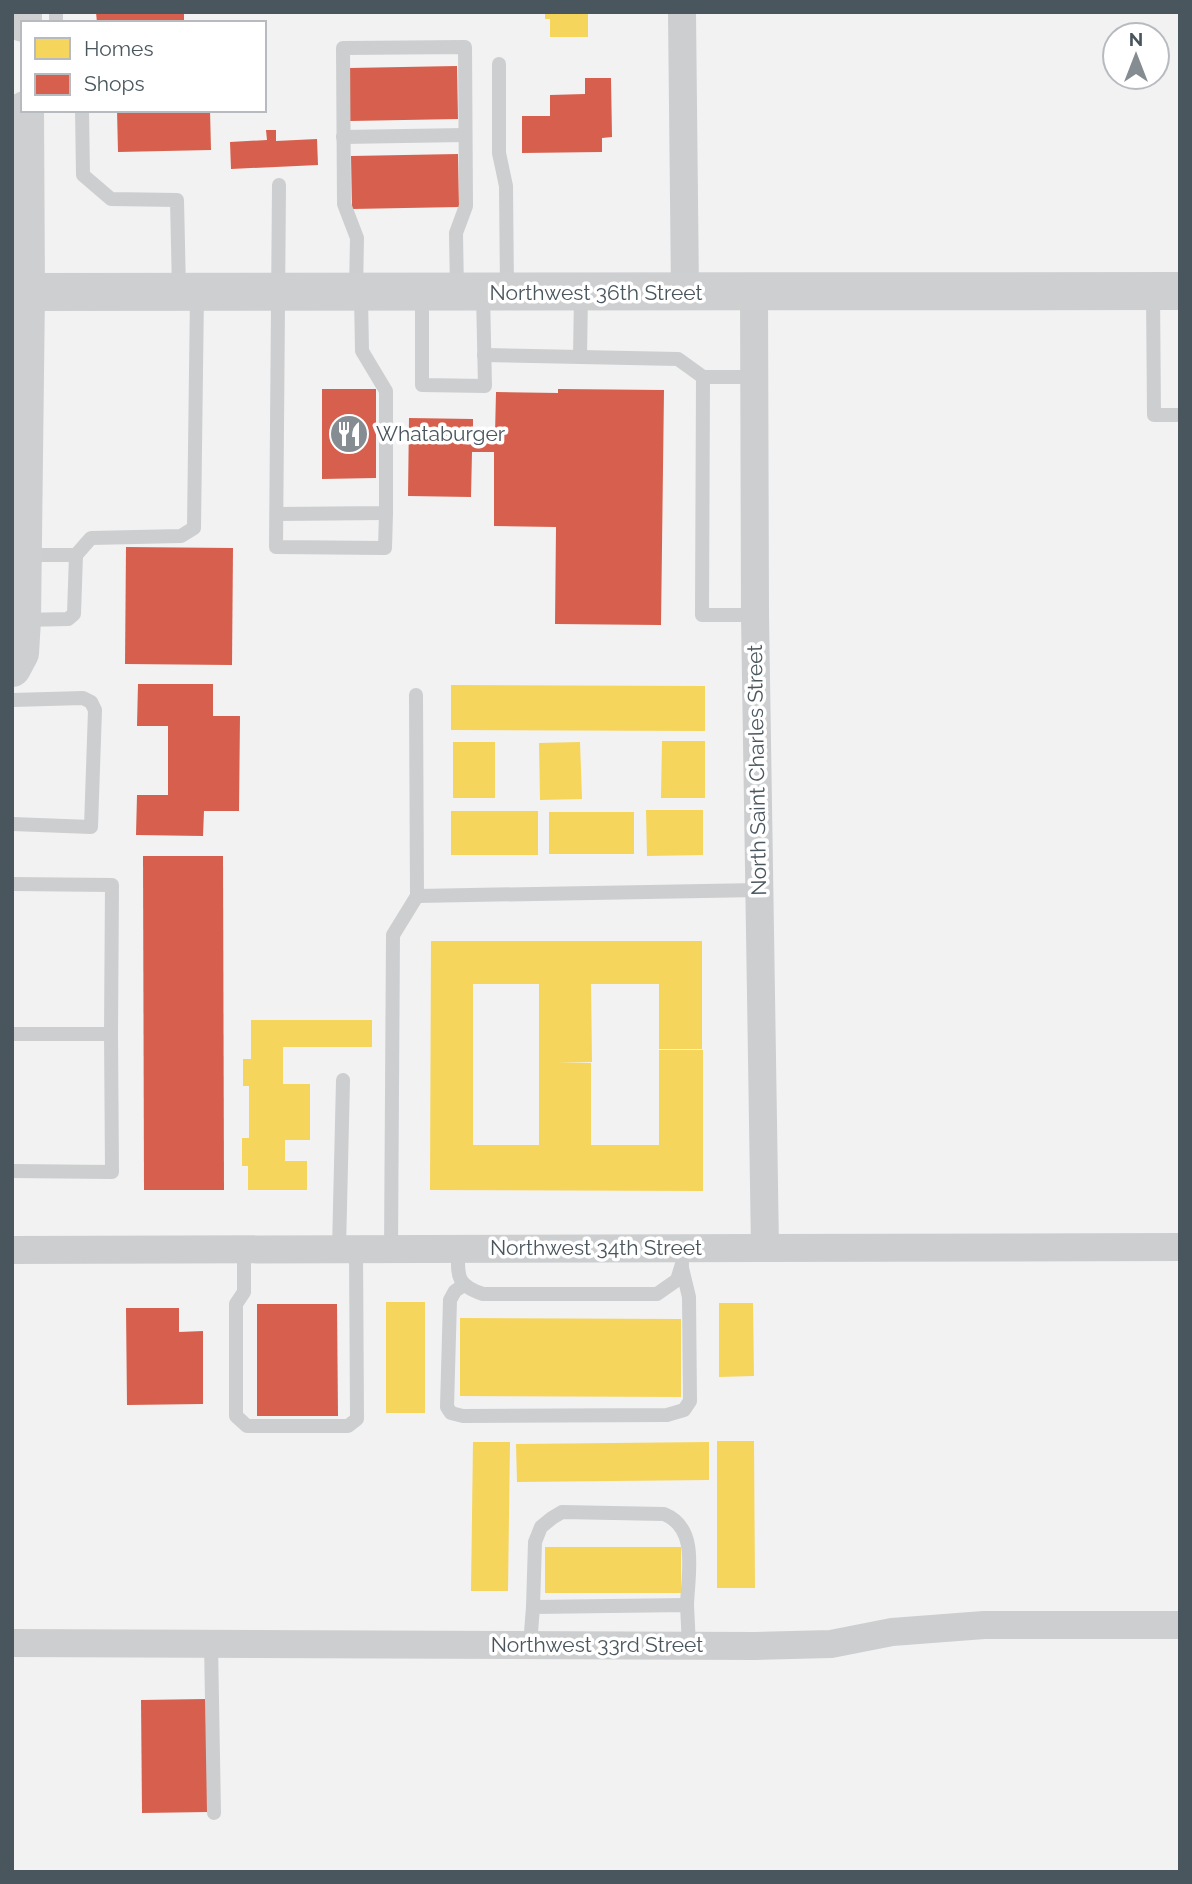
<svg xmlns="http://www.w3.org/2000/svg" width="1192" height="1884" font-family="Raleway,sans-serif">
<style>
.homes{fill:#f6d55c;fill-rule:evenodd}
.shops{fill:#d6604d}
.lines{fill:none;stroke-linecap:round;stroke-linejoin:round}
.service{stroke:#ccced0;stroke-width:14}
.minor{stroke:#ccced0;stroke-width:28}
.secondary{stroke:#cdcfd1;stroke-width:38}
.labels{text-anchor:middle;stroke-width:7;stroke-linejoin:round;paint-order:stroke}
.street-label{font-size:21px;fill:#4a565e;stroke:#fff}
.poi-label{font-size:21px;fill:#4a565e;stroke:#fff;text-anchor:start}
</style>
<rect width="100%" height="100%" fill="#f2f2f2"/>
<g class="homes">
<polygon points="545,12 588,12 588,37 550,37 550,19 545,19"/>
<polygon points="451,685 705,686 705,731 451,730"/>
<polygon points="662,741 705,741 705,798 661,798"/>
<rect x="453" y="742" width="42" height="56"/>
<polygon points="580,742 582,799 540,800 539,743"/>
<polygon points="646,810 703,810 703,855 647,856"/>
<rect x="451" y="811" width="87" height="44"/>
<rect x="549" y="812" width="85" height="42"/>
<path d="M431,941H702V1049H659V984H591L592,1062L557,1063H591V1145H659V1050H703V1191L430,1190ZM473,984H539V1145H473Z"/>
<polygon points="251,1020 372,1020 372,1047 283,1047 283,1084 310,1084 310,1140 285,1140 285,1161 307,1161 307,1190 248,1190 248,1166 242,1166 242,1138 249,1138 249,1086 243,1086 243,1059 251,1059"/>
<rect x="386" y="1302" width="39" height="111"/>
<polygon points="719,1303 753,1303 754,1376 719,1377"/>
<polygon points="460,1318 681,1319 681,1397 460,1396"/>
<polygon points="717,1441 754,1441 755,1588 717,1588"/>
<polygon points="473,1442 510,1442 508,1591 471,1591"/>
<polygon points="709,1442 709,1480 517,1482 516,1444"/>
<rect x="545" y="1547" width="136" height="46"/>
</g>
<g class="shops">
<polygon points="96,12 184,12 184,23 97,23"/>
<polygon points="457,66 458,119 350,121 349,68"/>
<polygon points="585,78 611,78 612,137 602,138 602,152 522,153 522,116 550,116 550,95 585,94"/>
<polygon points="117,110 210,110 211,150 118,152"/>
<polygon points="266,130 276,130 276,141 317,139 318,165 231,169 230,142 267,140"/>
<polygon points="458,154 459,207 352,209 351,156"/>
<polygon points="322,389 376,389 376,478 322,479"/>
<polygon points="558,389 664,390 661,625 555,624 556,527 494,526 494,452 472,452 471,497 408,496 409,418 473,419 473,442 483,442 483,434 495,434 496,392 558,393"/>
<polygon points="126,547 233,548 232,665 125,664"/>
<polygon points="138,684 213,684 213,716 240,716 239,811 204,811 203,836 136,835 137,795 168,795 168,726 137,726"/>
<polygon points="143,856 223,856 224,1190 144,1190"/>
<polygon points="257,1304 337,1304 338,1416 257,1416"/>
<polygon points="126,1308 179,1308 179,1332 203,1331 203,1404 127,1405"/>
<polygon points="206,1699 208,1812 142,1813 141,1700"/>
</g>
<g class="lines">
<g class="service">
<polyline points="56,12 56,23"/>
<polyline points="499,64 499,153 506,186 507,290"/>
<polyline points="82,110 83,175 111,199 177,200 179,290"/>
<polyline points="343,137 465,135"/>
<polyline points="279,185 276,547 385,548 386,513"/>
<polyline points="356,291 357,238 344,204 343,48 465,47 466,206 456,233 457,291"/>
<polyline points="422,293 422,385 485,386 483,294"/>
<polyline points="1153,293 1154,415 1180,415"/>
<polyline points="484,355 678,359 703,377 702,615 755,615"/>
<polyline points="580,357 581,294"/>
<polyline points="703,377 754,377"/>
<polyline points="277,514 386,513 386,391 362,351 361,295"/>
<polyline points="23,555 76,555 74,614 68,619 23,620"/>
<polyline points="76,555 91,538 181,536 194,528 197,293"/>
<polyline points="12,700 83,698 91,702 95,710 91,827 12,824"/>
<polyline points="12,884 112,885 111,1034 12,1034"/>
<polyline points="417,896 759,890"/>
<polyline points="12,1171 112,1172 111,1034"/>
<polyline points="244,1249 244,1292 236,1304 236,1416 247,1426 348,1426 357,1419 356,1249"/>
<polyline points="339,1249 343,1080"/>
<polyline points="391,1249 393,935 417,896 416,695"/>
<path d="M458,1249C458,1275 455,1285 483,1294H657L677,1280L682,1264"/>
<polyline points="464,1285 455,1291 450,1300 447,1407 451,1413 463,1416 667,1415 684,1410 690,1401 689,1297 682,1268"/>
<path d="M533,1607L535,1542L541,1527L552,1518L562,1512L664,1514C699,1528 688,1573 687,1605"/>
<polyline points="211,1644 214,1813"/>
<polyline points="530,1645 533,1607 687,1605 689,1646"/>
</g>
<g class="minor">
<polyline points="682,12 685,292"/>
<polyline points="754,292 755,615 765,1248"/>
<polyline points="12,1250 1180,1247"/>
<polyline points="12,1643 755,1646 831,1644 892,1632 984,1625 1180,1625"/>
</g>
<g class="secondary">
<polyline points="23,12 23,23"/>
<polyline points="12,292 1180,291"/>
<polyline points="12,668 20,653 22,620 26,292 25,110"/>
</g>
</g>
<defs>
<symbol id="restaurant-disc" viewBox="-11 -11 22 22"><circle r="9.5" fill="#858d92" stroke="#fff"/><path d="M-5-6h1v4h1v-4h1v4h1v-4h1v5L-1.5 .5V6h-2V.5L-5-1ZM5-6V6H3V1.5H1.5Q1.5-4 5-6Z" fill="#fff"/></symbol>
</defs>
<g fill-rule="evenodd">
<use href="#restaurant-disc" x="327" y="412" width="44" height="44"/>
</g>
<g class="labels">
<g class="street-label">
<text x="596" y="300">Northwest 36th Street</text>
<text transform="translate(757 770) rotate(-91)" y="7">North Saint Charles Street</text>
<text x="596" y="1255">Northwest 34th Street</text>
<text x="597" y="1652">Northwest 33rd Street</text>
</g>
<g class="poi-label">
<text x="376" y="441">Whataburger</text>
</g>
</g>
<rect width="1192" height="1884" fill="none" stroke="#4a565e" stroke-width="28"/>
<rect x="21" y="21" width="245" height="91" fill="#ffffff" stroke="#b7bbbf" stroke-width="2"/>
<rect x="35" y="38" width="35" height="21" fill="#f6d55c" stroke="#b7bbbf" stroke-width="2"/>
<text x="84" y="56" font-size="21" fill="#4a565e">Homes</text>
<rect x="35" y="74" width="35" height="21" fill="#d6604d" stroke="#b7bbbf" stroke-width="2"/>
<text x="84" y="91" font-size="21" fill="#4a565e">Shops</text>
<g transform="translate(1136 56)"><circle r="33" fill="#ffffff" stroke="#b7bbbf" stroke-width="2"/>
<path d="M0-5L12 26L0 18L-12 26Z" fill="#858d92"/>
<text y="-10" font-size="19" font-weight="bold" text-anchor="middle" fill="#4a565e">N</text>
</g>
</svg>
